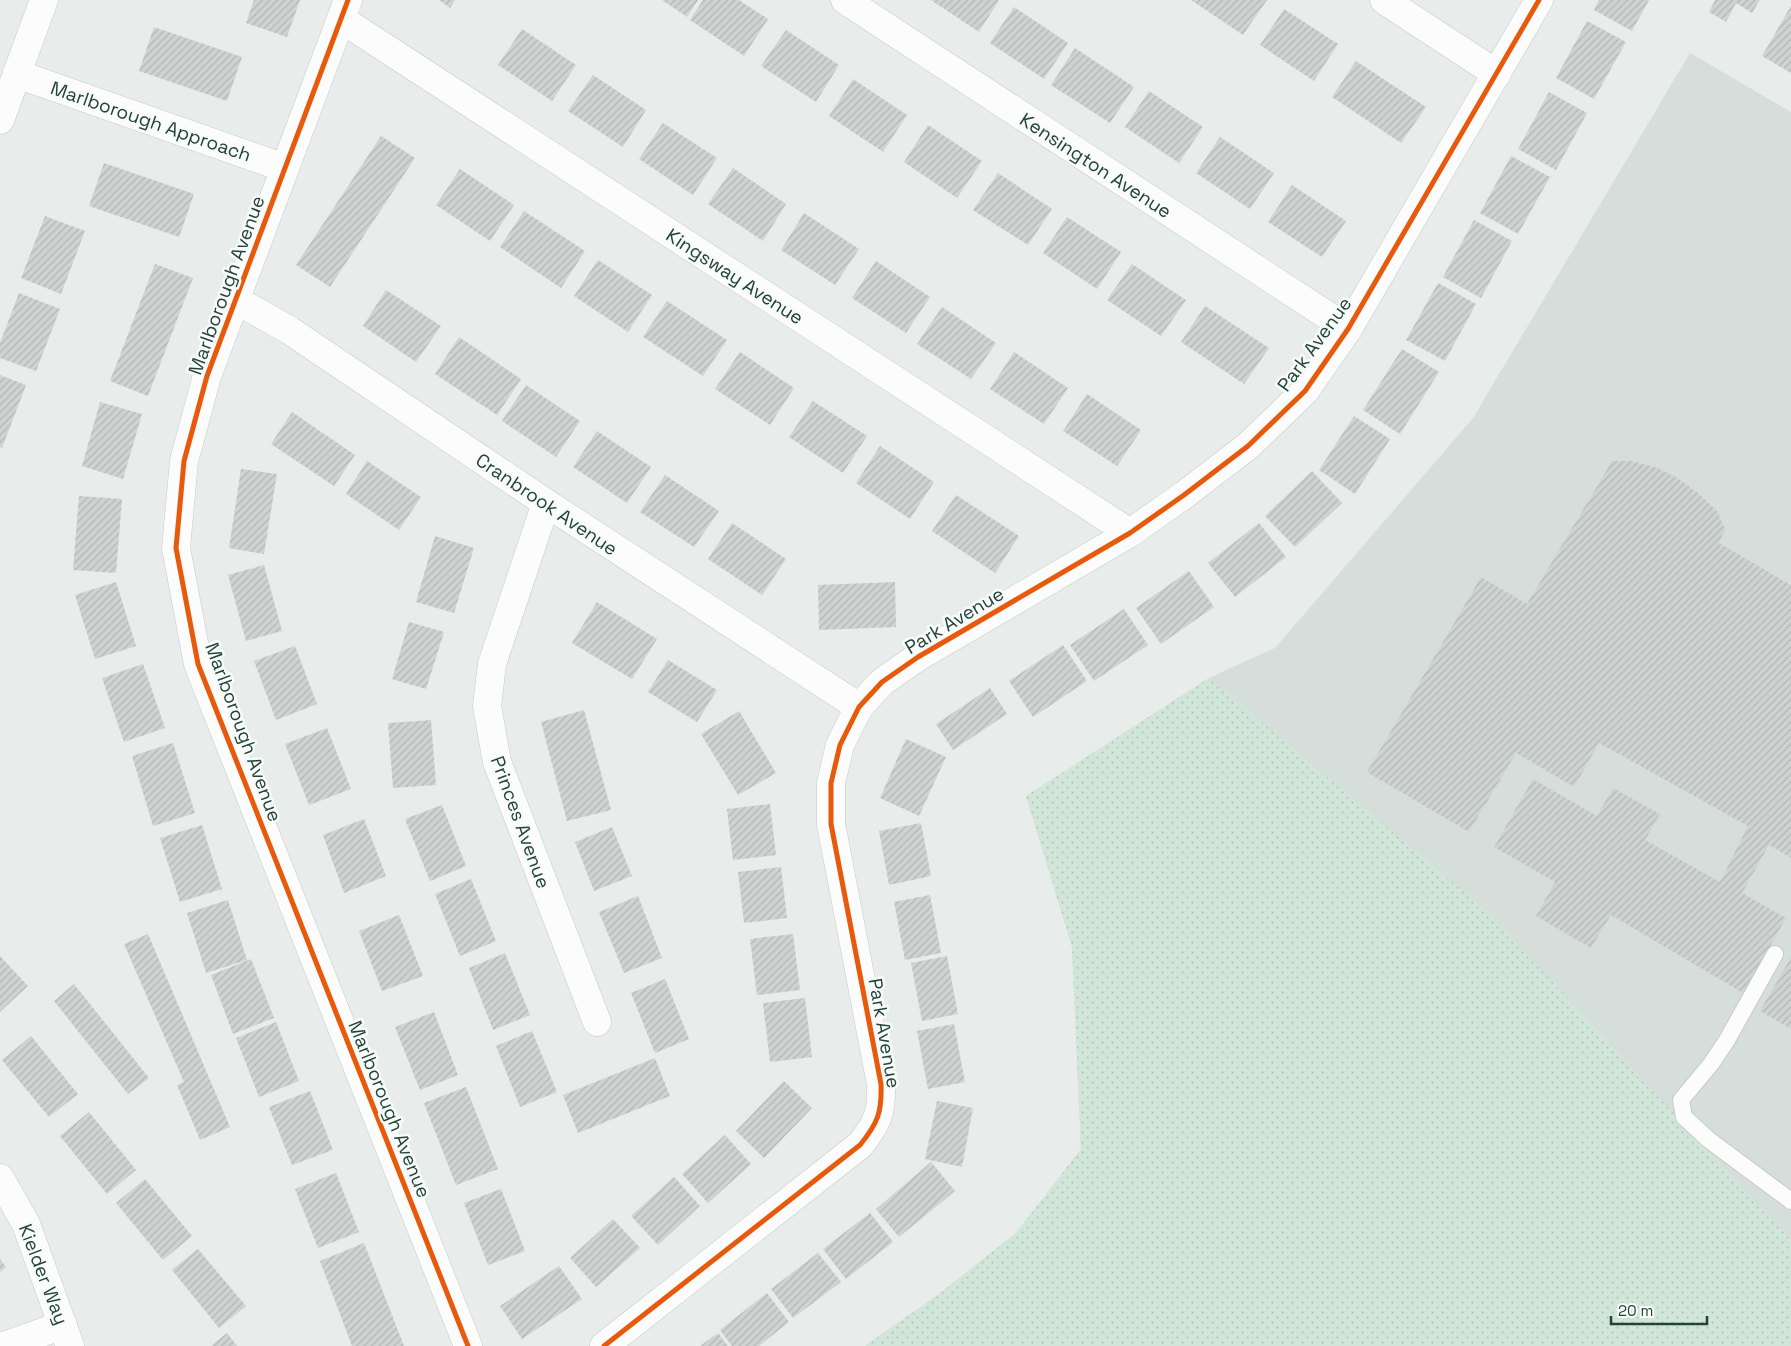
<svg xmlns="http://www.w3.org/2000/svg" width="1791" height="1346" font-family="'Space Grotesk',sans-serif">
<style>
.built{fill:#d6dedb}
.park{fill:url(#park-dots)}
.building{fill:url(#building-hatch)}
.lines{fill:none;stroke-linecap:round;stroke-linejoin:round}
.service-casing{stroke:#c5cac8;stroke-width:18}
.minor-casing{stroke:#c5cac8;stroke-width:29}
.tertiary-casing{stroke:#c5cac8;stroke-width:29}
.service{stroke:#fcfcfc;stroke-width:16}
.minor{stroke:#fcfcfc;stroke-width:28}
.tertiary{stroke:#fcfcfc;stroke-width:28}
.cycleway-casing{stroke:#f7fbf9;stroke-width:8}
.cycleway{stroke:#e8590c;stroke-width:5}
.labels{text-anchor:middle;stroke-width:5;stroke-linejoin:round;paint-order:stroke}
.street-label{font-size:19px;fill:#24423a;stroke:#f7fbf9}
</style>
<defs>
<pattern id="park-dots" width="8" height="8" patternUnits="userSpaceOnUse" patternTransform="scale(1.25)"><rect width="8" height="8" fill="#d1e6d8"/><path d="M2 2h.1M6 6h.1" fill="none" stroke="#b3c6ba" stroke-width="1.8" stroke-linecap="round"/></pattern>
<pattern id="building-hatch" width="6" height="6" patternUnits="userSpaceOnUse" patternTransform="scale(1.25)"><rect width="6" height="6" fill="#cfd4d2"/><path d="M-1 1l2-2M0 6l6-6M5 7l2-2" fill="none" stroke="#b2b7b5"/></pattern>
</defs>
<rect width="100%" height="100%" fill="#e8edeb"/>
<polygon class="built" points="1690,53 1791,112 1791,1346 865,1346 939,1294 1016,1233 1081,1149 1072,947 1026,796 1209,678 1275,648 1473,418"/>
<polygon class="park" points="1209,678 1487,911 1791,1240 1791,1346 865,1346 939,1294 1016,1233 1081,1149 1072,947 1026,796"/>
<g class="building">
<polygon points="254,0 300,0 287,37 246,23"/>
<polygon points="439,0 455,0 450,8"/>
<polygon points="662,0 698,0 687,17"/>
<polygon points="703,0 739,0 768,19 744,56 690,20"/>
<polygon points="931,0 999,0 979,32"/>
<polygon points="1191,0 1267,0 1243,35"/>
<polygon points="1599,0 1649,0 1632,31 1594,10"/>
<polygon points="1715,0 1760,0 1752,13 1736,3 1726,22 1709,12"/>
<polygon points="1791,6 1791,73 1762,56"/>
<polygon points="1014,7 1068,43 1044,79 990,43"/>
<polygon points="1284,9 1338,44 1314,81 1260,45"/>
<polygon points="1587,21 1626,42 1594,99 1556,78"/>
<polygon points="154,27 242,57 227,101 139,71"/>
<polygon points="522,29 576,65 552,101 498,65"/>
<polygon points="786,30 839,65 816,102 761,66"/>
<polygon points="1075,48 1134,87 1110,123 1051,85"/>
<polygon points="1356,61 1426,107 1401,143 1332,97"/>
<polygon points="593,75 646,110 623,147 568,111"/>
<polygon points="853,79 907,115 883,152 829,116"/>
<polygon points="1149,91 1203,127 1179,163 1125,127"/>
<polygon points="1549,92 1587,113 1556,170 1518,149"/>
<polygon points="663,123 717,158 693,195 639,159"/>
<polygon points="928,125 982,161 957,198 904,162"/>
<polygon points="381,136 415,158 330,287 296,265"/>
<polygon points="1220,137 1274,173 1250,209 1196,173"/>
<polygon points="1511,156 1550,177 1518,234 1480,213"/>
<polygon points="104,163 194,194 179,237 89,206"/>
<polygon points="733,168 786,204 763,241 708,204"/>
<polygon points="460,169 514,205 490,241 436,205"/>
<polygon points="998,173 1052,209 1028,245 973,210"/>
<polygon points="1292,185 1346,221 1322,257 1268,222"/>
<polygon points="524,211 585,251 561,288 500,247"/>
<polygon points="804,213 859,249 835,285 781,250"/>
<polygon points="45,216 85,231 61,294 21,278"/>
<polygon points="1067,217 1121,252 1097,289 1043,253"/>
<polygon points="1474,220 1512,241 1481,298 1443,277"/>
<polygon points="598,260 652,295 628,332 574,296"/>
<polygon points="876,261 930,297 906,333 852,298"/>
<polygon points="155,264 193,278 148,396 110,381"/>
<polygon points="1132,264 1186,300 1161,336 1107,300"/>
<polygon points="1438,283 1476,304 1445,361 1406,340"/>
<polygon points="386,290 441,326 416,362 363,326"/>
<polygon points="19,293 60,309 36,371 0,358 0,343"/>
<polygon points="667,301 727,340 703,376 643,337"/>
<polygon points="1205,306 1269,348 1244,384 1181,342"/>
<polygon points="942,307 996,343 971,379 917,344"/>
<polygon points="459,337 521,379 497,415 435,374"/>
<polygon points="1402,349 1439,372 1400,434 1363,410"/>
<polygon points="740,352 794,388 770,425 715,389"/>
<polygon points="1014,352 1068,388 1044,424 990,389"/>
<polygon points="0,375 26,385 2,448 0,447"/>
<polygon points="526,385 580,421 556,457 502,421"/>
<polygon points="1087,394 1141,430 1117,466 1063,431"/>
<polygon points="813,401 867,436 843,473 789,437"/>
<polygon points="100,402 142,414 123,479 82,466"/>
<polygon points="292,412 355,455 334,486 271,444"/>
<polygon points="1354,416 1390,439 1355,494 1319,470"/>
<polygon points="597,431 651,467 627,503 573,467"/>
<polygon points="880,446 934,482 910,519 856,483"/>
<polygon points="367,461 421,497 399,530 346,494"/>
<polygon points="1612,461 1631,461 1658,468 1679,479 1699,494 1717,511 1725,529 1719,543 1791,585 1791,858 1769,845 1742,893 1786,918 1743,993 1611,915 1591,948 1536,916 1555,882 1494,847 1533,779 1597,816 1613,788 1660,814 1645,840 1720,882 1748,826 1599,743 1574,787 1516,753 1469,832 1367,772 1481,577 1527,604"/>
<polygon points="241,469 277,474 264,554 229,548"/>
<polygon points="1312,471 1342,503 1295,547 1265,516"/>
<polygon points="665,475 719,511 694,547 640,512"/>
<polygon points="956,495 1019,536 995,573 932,531"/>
<polygon points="79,496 122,499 116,573 73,570"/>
<polygon points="732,523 786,559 762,595 708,559"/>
<polygon points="1259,523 1286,557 1235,597 1208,563"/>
<polygon points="435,536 474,548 454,613 416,602"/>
<polygon points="264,565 282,631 246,641 228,575"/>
<polygon points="1189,571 1214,607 1161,644 1136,608"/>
<polygon points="116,582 136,646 95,659 75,595"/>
<polygon points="895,582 896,627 819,630 818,585"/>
<polygon points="597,602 657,639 632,679 572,643"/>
<polygon points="1124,609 1148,645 1094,681 1070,645"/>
<polygon points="409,622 444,632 426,689 392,679"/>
<polygon points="1063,645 1087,681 1033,717 1009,681"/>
<polygon points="295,646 317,704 276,720 254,661"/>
<polygon points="668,660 717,690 697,722 648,692"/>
<polygon points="143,664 165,728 124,742 102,678"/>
<polygon points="990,688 1007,714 953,750 936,724"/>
<polygon points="584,710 611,810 567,821 541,722"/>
<polygon points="739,711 776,773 738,795 701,734"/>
<polygon points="431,720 436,785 393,788 388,723"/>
<polygon points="327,728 351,789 309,805 285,744"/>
<polygon points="906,739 946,757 919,816 880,798"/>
<polygon points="173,743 195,813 153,826 132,756"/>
<polygon points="770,804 776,855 733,860 727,809"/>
<polygon points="442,805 466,866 430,881 405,819"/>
<polygon points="364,819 386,876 344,893 323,835"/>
<polygon points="921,823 931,876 889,885 879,831"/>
<polygon points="202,825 222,889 180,902 160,838"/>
<polygon points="612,827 632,876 594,891 575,842"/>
<polygon points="781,867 787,918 744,923 738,872"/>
<polygon points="471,879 496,941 460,956 435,894"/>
<polygon points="930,895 941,953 905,960 894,902"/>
<polygon points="638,896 662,958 624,973 599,912"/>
<polygon points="228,900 247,960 206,973 187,913"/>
<polygon points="399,915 423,976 382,991 359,931"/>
<polygon points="148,934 230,1127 200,1140 177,1085 184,1082 124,944"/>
<polygon points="793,934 800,990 757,995 750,939"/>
<polygon points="505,953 530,1015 493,1030 469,968"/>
<polygon points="0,956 28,986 0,1012"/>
<polygon points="947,956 958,1014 922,1021 911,963"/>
<polygon points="1791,957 1791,1029 1760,1011"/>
<polygon points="251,959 274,1018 233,1034 211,975"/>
<polygon points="665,979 689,1039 655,1053 631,993"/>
<polygon points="74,984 149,1078 128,1094 54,1001"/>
<polygon points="805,998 812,1057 770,1062 763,1003"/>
<polygon points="434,1012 458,1075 420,1090 395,1027"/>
<polygon points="276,1022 299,1081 259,1097 236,1038"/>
<polygon points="954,1024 965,1082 928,1089 917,1031"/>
<polygon points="532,1031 557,1092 520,1107 496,1046"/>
<polygon points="31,1036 78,1094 49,1117 2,1060"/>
<polygon points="655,1058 670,1096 578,1133 563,1095"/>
<polygon points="784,1081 812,1108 764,1158 736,1131"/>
<polygon points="466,1087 498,1169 456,1185 424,1103"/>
<polygon points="310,1091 333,1150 292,1165 269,1107"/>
<polygon points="937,1101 973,1108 962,1167 925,1159"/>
<polygon points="89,1112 136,1170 107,1194 60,1136"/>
<polygon points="725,1135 751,1164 708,1203 682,1174"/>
<polygon points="931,1162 955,1191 899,1237 876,1209"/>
<polygon points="336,1173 359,1232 318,1248 295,1189"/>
<polygon points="674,1177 700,1206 658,1245 631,1216"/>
<polygon points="145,1179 192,1236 163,1260 116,1203"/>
<polygon points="501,1189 525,1251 488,1265 464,1203"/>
<polygon points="870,1213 893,1242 846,1279 823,1249"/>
<polygon points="613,1219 640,1248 596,1287 570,1258"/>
<polygon points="364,1243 404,1346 352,1346 320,1261"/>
<polygon points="198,1249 246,1306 219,1328 172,1270"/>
<polygon points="818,1253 841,1282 793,1318 771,1289"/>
<polygon points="0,1259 6,1267 0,1272"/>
<polygon points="559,1266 582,1299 522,1339 500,1306"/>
<polygon points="767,1293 789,1322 759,1346 732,1346 720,1330"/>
<polygon points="227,1333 237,1346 211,1346"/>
<polygon points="718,1333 728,1346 700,1346"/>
</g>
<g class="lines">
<defs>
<polyline id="service" points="1775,954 1727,1040 1711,1064 1681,1100 1684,1117 1709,1140 1791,1201"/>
<g id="minor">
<polyline points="348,0 207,376 184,461 176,548 198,664 468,1346"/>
<polyline points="845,0 1348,329"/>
<polyline points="1384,0 1497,74"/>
<polyline points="341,19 1130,533"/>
<polyline points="17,74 285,168"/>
<polyline points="236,300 289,330 546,503 859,707"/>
<polyline points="546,503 492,664 487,706 497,762 597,1022"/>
<polyline points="0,1178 26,1224 70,1346"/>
<polyline points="4,1346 63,1325"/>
<path d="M604,1346L860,1145C878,1123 882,1112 881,1084L831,824V783L840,745L859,707L882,682L918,657L1130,533L1184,495L1248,446L1305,391L1348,329L1539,0"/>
</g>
<polyline id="tertiary" points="0,120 44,0"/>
</defs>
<use href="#service" class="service-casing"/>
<use href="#minor" class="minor-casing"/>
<use href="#tertiary" class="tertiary-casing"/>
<use href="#service" class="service"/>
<use href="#minor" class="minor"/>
<use href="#tertiary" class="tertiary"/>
<defs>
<g id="cycleway">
<polyline points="348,0 207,376 184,461 176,548 198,664 468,1346"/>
<path d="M604,1346L860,1145C878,1123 882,1112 881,1084L831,824V783L840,745L859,707L882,682L918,657L1130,533L1184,495L1248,446L1305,391L1348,329L1539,0"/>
</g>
</defs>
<use href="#cycleway" class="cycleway-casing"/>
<use href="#cycleway" class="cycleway"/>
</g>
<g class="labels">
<g class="street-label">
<text transform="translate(151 121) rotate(19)" y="7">Marlborough Approach</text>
<text transform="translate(1096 165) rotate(33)" y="7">Kensington Avenue</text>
<text transform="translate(735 276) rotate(33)" y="7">Kingsway Avenue</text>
<text transform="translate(226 285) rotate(-70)" y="7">Marlborough Avenue</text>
<text transform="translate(1314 344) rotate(-54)" y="7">Park Avenue</text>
<text transform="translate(547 504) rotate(34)" y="7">Cranbrook Avenue</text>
<text transform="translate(954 620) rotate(-31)" y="7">Park Avenue</text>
<text transform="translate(244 732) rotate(70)" y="7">Marlborough Avenue</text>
<text transform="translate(521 822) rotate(70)" y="7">Princes Avenue</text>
<text transform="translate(885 1033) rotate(80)" y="7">Park Avenue</text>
<text transform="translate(390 1109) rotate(68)" y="7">Marlborough Avenue</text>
<text transform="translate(44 1274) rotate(69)" y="7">Kielder Way</text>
</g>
</g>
<path d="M1611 1316v8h96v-8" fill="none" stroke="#24423a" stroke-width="2.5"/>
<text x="1618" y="1316" font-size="15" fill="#24423a" stroke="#f7fbf9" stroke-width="4" paint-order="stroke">20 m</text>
</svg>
